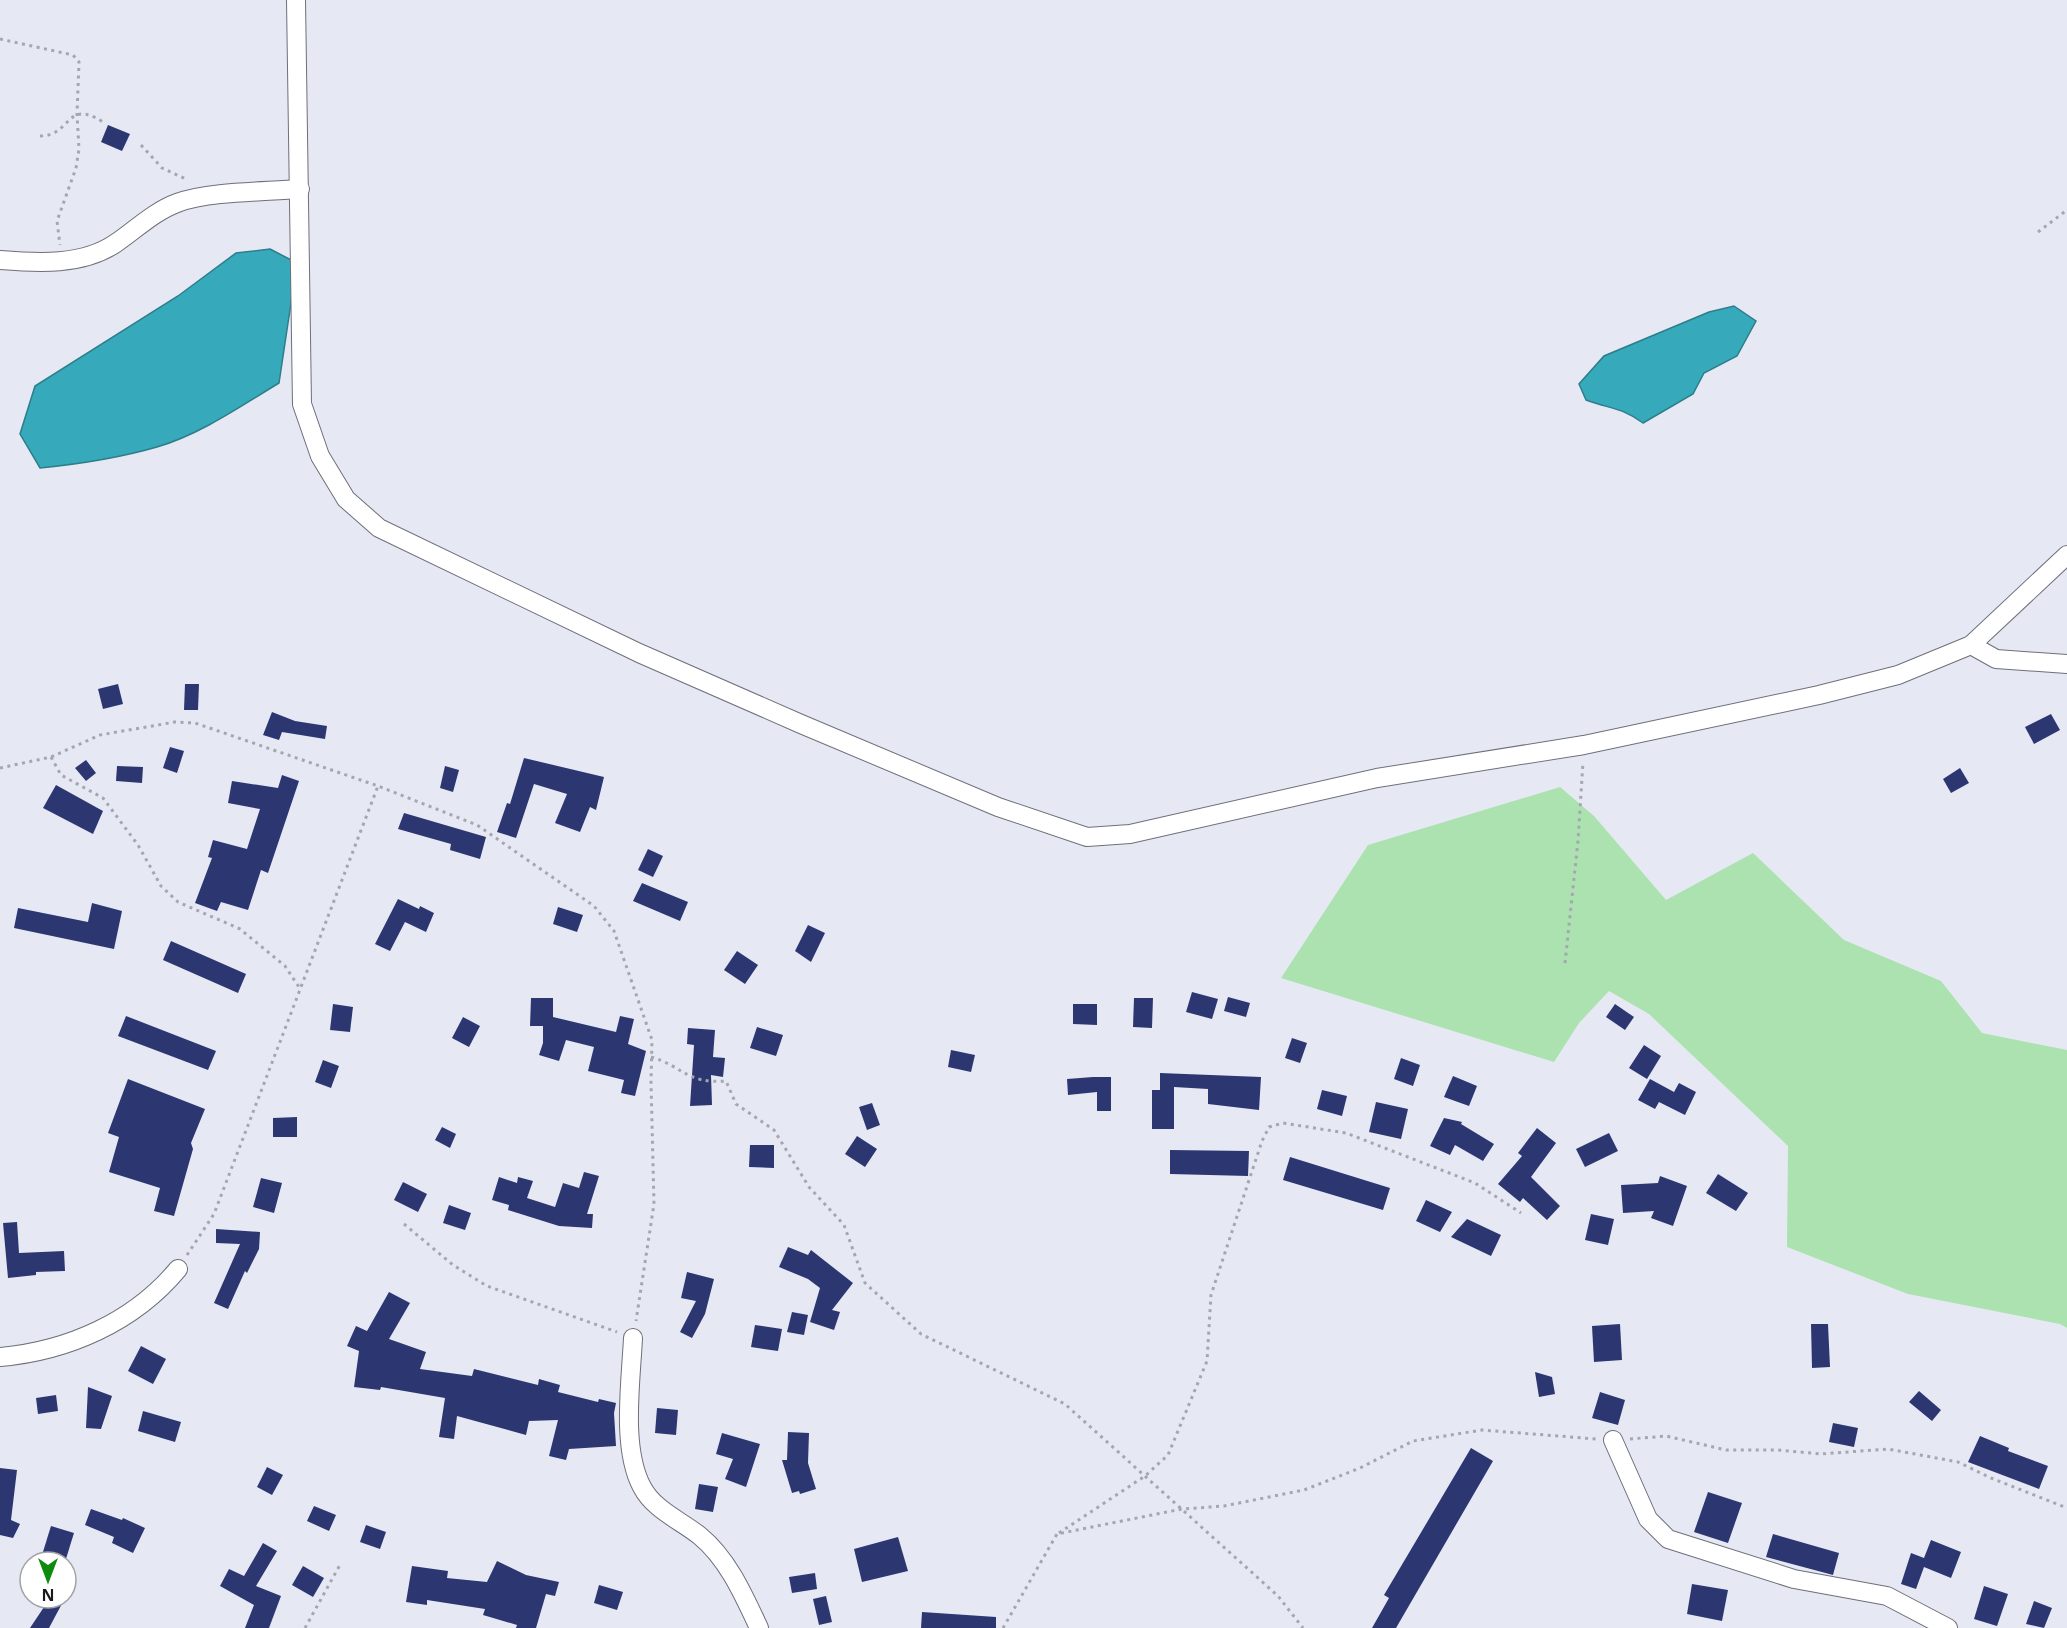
<svg xmlns="http://www.w3.org/2000/svg" width="2067" height="1628" font-family="'Noto Sans',sans-serif">
<style>
.green{fill:#abe2af}
.water{fill:#36a9ba;stroke:#2d7e8b;stroke-width:1.5}
.building{fill:#2c3772}
.lines{fill:none;stroke-linecap:round;stroke-linejoin:round}
.street-casing{stroke:#6d707a;stroke-width:20}
.path{stroke:#a4a7af;stroke-width:3;stroke-dasharray:3 4.5;stroke-linecap:butt}
.street{stroke:#fff;stroke-width:18}
</style>
<rect width="100%" height="100%" fill="#e6e9f4"/>
<polygon class="green" points="1560,787 1594,816 1666,900 1753,853 1844,940 1941,981 1982,1033 2067,1050 2067,1328 2060,1324 1908,1294 1787,1247 1788,1146 1649,1014 1609,991 1579,1023 1554,1062 1281,978 1368,845"/>
<g class="water">
<path d="M270,249L297,263L279,383C241,406 201,434 157,447C119,458 80,464 40,468L20,434L35,386L178,296L236,253Z"/>
<path d="M1734,306L1756,321L1737,356L1704,373L1693,394L1643,423C1621,407 1610,409 1586,400L1579,384L1604,356L1709,312Z"/>
</g>
<g class="building">
<polygon points="108,125 130,134 122,151 101,142"/>
<polygon points="118,684 123,704 103,709 98,689"/>
<polygon points="185,684 199,684 198,710 184,710"/>
<polygon points="272,712 295,721 327,726 325,739 282,732 279,740 263,735"/>
<polygon points="2051,714 2060,730 2034,744 2025,727"/>
<polygon points="170,747 184,751 177,773 163,768"/>
<polygon points="524,758 604,777 596,810 590,807 580,832 555,823 567,794 534,784 516,838 497,832 507,803 510,804"/>
<polygon points="86,760 96,773 86,781 75,768"/>
<polygon points="117,766 143,767 142,783 116,781"/>
<polygon points="445,766 459,770 453,792 440,788"/>
<polygon points="1960,768 1969,783 1951,793 1943,779"/>
<polygon points="282,775 299,781 268,873 261,870 248,910 221,902 217,911 195,903 212,858 208,857 213,840 247,849 260,809 228,803 232,781 278,788"/>
<polygon points="56,785 103,811 93,834 43,808"/>
<polygon points="404,813 486,837 480,859 450,850 451,844 398,829"/>
<polygon points="648,849 663,856 653,877 638,870"/>
<polygon points="642,883 688,902 680,921 633,901"/>
<polygon points="398,899 419,909 420,906 434,913 426,932 405,922 390,951 375,944"/>
<polygon points="92,903 122,911 114,949 14,928 18,908 88,922"/>
<polygon points="558,907 583,915 577,932 553,924"/>
<polygon points="808,925 825,933 811,962 795,951"/>
<polygon points="171,941 246,974 238,993 163,960"/>
<polygon points="737,951 758,965 745,984 724,970"/>
<polygon points="1192,992 1218,999 1212,1019 1186,1012"/>
<polygon points="1228,997 1250,1003 1246,1017 1224,1011"/>
<polygon points="531,998 553,998 553,1017 616,1032 620,1016 634,1019 628,1044 646,1051 635,1096 621,1093 624,1080 588,1071 594,1047 566,1040 559,1061 539,1055 543,1043 543,1026 530,1026"/>
<polygon points="1134,998 1153,998 1152,1028 1133,1027"/>
<polygon points="333,1004 353,1007 350,1032 330,1030"/>
<polygon points="1073,1004 1097,1004 1097,1025 1073,1024"/>
<polygon points="1615,1004 1634,1017 1625,1030 1606,1017"/>
<polygon points="126,1016 216,1051 208,1070 118,1036"/>
<polygon points="463,1017 480,1026 469,1047 452,1038"/>
<polygon points="757,1027 783,1035 776,1056 750,1048"/>
<polygon points="688,1028 715,1030 713,1057 725,1058 723,1077 711,1075 712,1105 690,1106 694,1045 687,1044"/>
<polygon points="1292,1038 1307,1043 1300,1063 1285,1058"/>
<polygon points="1644,1045 1661,1056 1647,1079 1629,1068"/>
<polygon points="951,1050 975,1055 971,1072 948,1067"/>
<polygon points="1401,1058 1420,1065 1413,1086 1394,1079"/>
<polygon points="323,1060 339,1066 331,1088 315,1082"/>
<polygon points="1160,1073 1261,1077 1259,1110 1208,1104 1208,1089 1174,1087 1174,1129 1152,1129 1152,1090 1160,1090"/>
<polygon points="1453,1076 1477,1086 1469,1106 1444,1097"/>
<polygon points="1093,1077 1111,1077 1111,1111 1097,1111 1097,1092 1068,1095 1067,1079"/>
<polygon points="128,1079 205,1109 191,1143 193,1149 174,1216 154,1211 160,1188 109,1172 119,1137 108,1133"/>
<polygon points="1650,1079 1674,1092 1679,1083 1696,1092 1685,1115 1659,1102 1655,1109 1638,1100"/>
<polygon points="1322,1090 1347,1096 1342,1116 1317,1109"/>
<polygon points="1376,1102 1408,1109 1401,1139 1369,1132"/>
<polygon points="872,1103 880,1125 867,1130 859,1107"/>
<polygon points="297,1117 297,1137 273,1137 273,1118"/>
<polygon points="1444,1118 1462,1122 1461,1124 1494,1144 1483,1161 1455,1145 1450,1155 1430,1146"/>
<polygon points="442,1127 456,1134 450,1148 435,1140"/>
<polygon points="1537,1128 1556,1143 1531,1177 1560,1206 1547,1220 1523,1198 1520,1202 1498,1184 1522,1156 1518,1153"/>
<polygon points="1609,1133 1618,1151 1585,1167 1576,1149"/>
<polygon points="857,1136 877,1149 865,1167 845,1154"/>
<polygon points="750,1145 774,1145 774,1168 749,1167"/>
<polygon points="1170,1150 1249,1151 1248,1176 1170,1174"/>
<polygon points="1290,1157 1390,1188 1383,1210 1283,1180"/>
<polygon points="584,1172 599,1176 587,1214 593,1214 592,1228 559,1226 508,1210 509,1205 492,1200 499,1177 517,1183 518,1177 533,1181 527,1198 555,1207 563,1183 579,1188"/>
<polygon points="1718,1174 1748,1193 1736,1211 1706,1193"/>
<polygon points="1660,1176 1687,1186 1673,1226 1651,1218 1654,1211 1623,1213 1621,1185 1658,1183"/>
<polygon points="261,1178 282,1183 274,1213 253,1207"/>
<polygon points="403,1182 427,1194 418,1212 394,1200"/>
<polygon points="1426,1200 1452,1212 1440,1232 1416,1221"/>
<polygon points="449,1205 471,1213 465,1230 443,1223"/>
<polygon points="1591,1214 1614,1219 1608,1245 1585,1240"/>
<polygon points="1467,1219 1501,1235 1491,1256 1451,1237"/>
<polygon points="17,1222 19,1253 64,1251 65,1271 36,1272 36,1275 8,1278 3,1223"/>
<polygon points="216,1229 260,1232 259,1249 247,1273 245,1271 228,1309 214,1303 240,1244 216,1243"/>
<polygon points="788,1247 808,1255 811,1250 853,1283 832,1310 840,1312 834,1330 810,1322 820,1288 808,1279 779,1267"/>
<polygon points="687,1272 714,1279 705,1314 692,1338 680,1332 696,1301 681,1298"/>
<polygon points="389,1292 410,1303 389,1339 426,1352 420,1369 472,1376 474,1369 538,1385 539,1379 560,1385 558,1392 598,1402 599,1399 616,1403 614,1413 616,1446 569,1449 566,1460 549,1456 558,1420 529,1421 526,1435 457,1416 454,1439 439,1437 445,1398 381,1387 380,1390 354,1387 359,1351 347,1346 356,1326 367,1331"/>
<polygon points="792,1312 808,1315 804,1335 787,1332"/>
<polygon points="1620,1324 1622,1360 1594,1362 1592,1326"/>
<polygon points="1811,1324 1828,1324 1830,1367 1812,1368"/>
<polygon points="755,1325 782,1329 778,1351 751,1347"/>
<polygon points="141,1346 166,1359 153,1384 128,1371"/>
<polygon points="1535,1372 1552,1377 1555,1394 1539,1397"/>
<polygon points="88,1387 112,1396 101,1429 86,1428"/>
<polygon points="1919,1391 1941,1410 1932,1421 1909,1402"/>
<polygon points="1600,1392 1625,1400 1618,1425 1592,1418"/>
<polygon points="56,1395 58,1411 38,1414 36,1398"/>
<polygon points="657,1408 678,1410 676,1435 655,1433"/>
<polygon points="143,1411 181,1422 175,1442 138,1431"/>
<polygon points="1833,1423 1858,1428 1854,1447 1829,1442"/>
<polygon points="788,1432 809,1433 808,1463 816,1489 800,1494 799,1491 792,1493 782,1460 787,1460"/>
<polygon points="722,1433 760,1444 746,1487 725,1479 733,1459 716,1454"/>
<polygon points="1980,1436 2009,1448 2008,1451 2048,1466 2039,1489 1968,1462"/>
<polygon points="1471,1448 1493,1461 1396,1628 1372,1628 1389,1598 1384,1595"/>
<polygon points="267,1467 283,1475 272,1495 257,1487"/>
<polygon points="0,1468 17,1470 11,1520 20,1524 13,1538 0,1535"/>
<polygon points="699,1484 718,1487 713,1512 695,1509"/>
<polygon points="1708,1492 1742,1503 1728,1543 1694,1532"/>
<polygon points="314,1506 336,1515 329,1531 307,1521"/>
<polygon points="91,1509 122,1520 123,1518 145,1528 133,1553 112,1543 114,1537 85,1525"/>
<polygon points="366,1525 386,1532 380,1549 360,1542"/>
<polygon points="51,1526 74,1533 65,1562 42,1555"/>
<polygon points="1773,1534 1839,1553 1833,1575 1766,1557"/>
<polygon points="898,1537 908,1571 862,1582 854,1549"/>
<polygon points="1931,1540 1961,1552 1951,1578 1924,1567 1916,1589 1901,1584 1911,1553 1924,1558"/>
<polygon points="263,1543 277,1551 256,1586 281,1596 269,1628 245,1628 254,1605 220,1586 229,1569 244,1576"/>
<polygon points="497,1561 526,1575 559,1582 555,1596 546,1594 536,1628 516,1628 517,1625 483,1615 485,1609 427,1600 427,1605 406,1602 412,1566 448,1571 447,1578 487,1582"/>
<polygon points="303,1566 324,1578 313,1597 292,1585"/>
<polygon points="815,1573 817,1589 792,1593 789,1577"/>
<polygon points="66,1575 75,1580 66,1596"/>
<polygon points="1692,1584 1728,1590 1722,1621 1687,1614"/>
<polygon points="599,1585 623,1592 617,1610 594,1603"/>
<polygon points="1984,1586 2008,1594 1997,1626 1974,1619"/>
<polygon points="826,1596 832,1622 819,1625 813,1599"/>
<polygon points="50,1598 65,1598 49,1628 30,1628"/>
<polygon points="2034,1601 2052,1608 2044,1628 2026,1624"/>
<polygon points="922,1612 996,1617 996,1628 921,1628"/>
</g>
<g class="lines">
<defs>
<g id="street">
<polyline points="296,0 302,404 320,456 346,499 379,528 639,653 801,724 998,807 1087,837 1130,834 1377,778 1584,745 1819,695 1898,675 1971,645 2067,555"/>
<path d="M0,260C37,263 83,266 116,243C135,230 155,211 177,203C209,191 265,192 300,189"/>
<polyline points="1971,645 1996,659 2067,664"/>
<path d="M633,1338C631,1381 621,1448 642,1487C654,1510 680,1520 700,1536C728,1559 744,1596 759,1628"/>
<path d="M0,1357C68,1351 134,1322 178,1269"/>
<polyline points="1613,1440 1648,1519 1668,1539 1794,1579 1887,1596 1948,1628"/>
</g>
</defs>
<use href="#street" class="street-casing"/>
<g class="path">
<polyline points="0,39 73,55 79,62 77,114 79,149 76,168 57,221 60,245"/>
<path d="M40,136C72,136 65,98 103,122"/>
<polyline points="141,145 162,168 188,180"/>
<polyline points="2038,232 2067,210"/>
<polyline points="51,757 61,775 103,798 138,845 161,886 178,902 240,929 285,966 301,990"/>
<polyline points="0,768 51,757 100,735 175,722 195,723 378,786 477,825 594,906 614,931 652,1040 651,1082 654,1204 636,1321"/>
<polyline points="1565,963 1578,841 1583,762"/>
<path d="M651,1057C683,1066 686,1084 726,1081L736,1104L774,1130L809,1187L844,1225L865,1283L921,1334L1065,1404L1278,1596L1303,1628"/>
<polyline points="404,1224 453,1265 487,1286 617,1332"/>
<polyline points="187,1255 214,1214 378,786"/>
<polyline points="1630,1439 1666,1436 1726,1450 1778,1450 1821,1454 1888,1449 1958,1462 1991,1478 2067,1508"/>
<polyline points="1059,1533 1145,1476 1168,1455 1207,1361 1211,1295 1262,1141 1269,1127 1283,1123 1346,1133 1475,1183 1521,1213"/>
<polyline points="305,1628 341,1563"/>
<polyline points="1003,1628 1057,1534 1182,1509 1224,1506 1304,1490 1360,1468 1413,1441 1482,1430 1596,1439"/>
</g>
<use href="#street" class="street"/>
</g>
<g transform="translate(48 1580) rotate(180)"><circle r="28" fill="#ffffff" stroke="#a3a3a5" stroke-width="1.5"/>
<path d="M0-4.5L10 22L0 15L-10 22Z" fill="#0f890e"/>
<text y="-9" font-size="16" font-weight="bold" text-anchor="middle" fill="#191a1d">N</text>
</g>
</svg>
